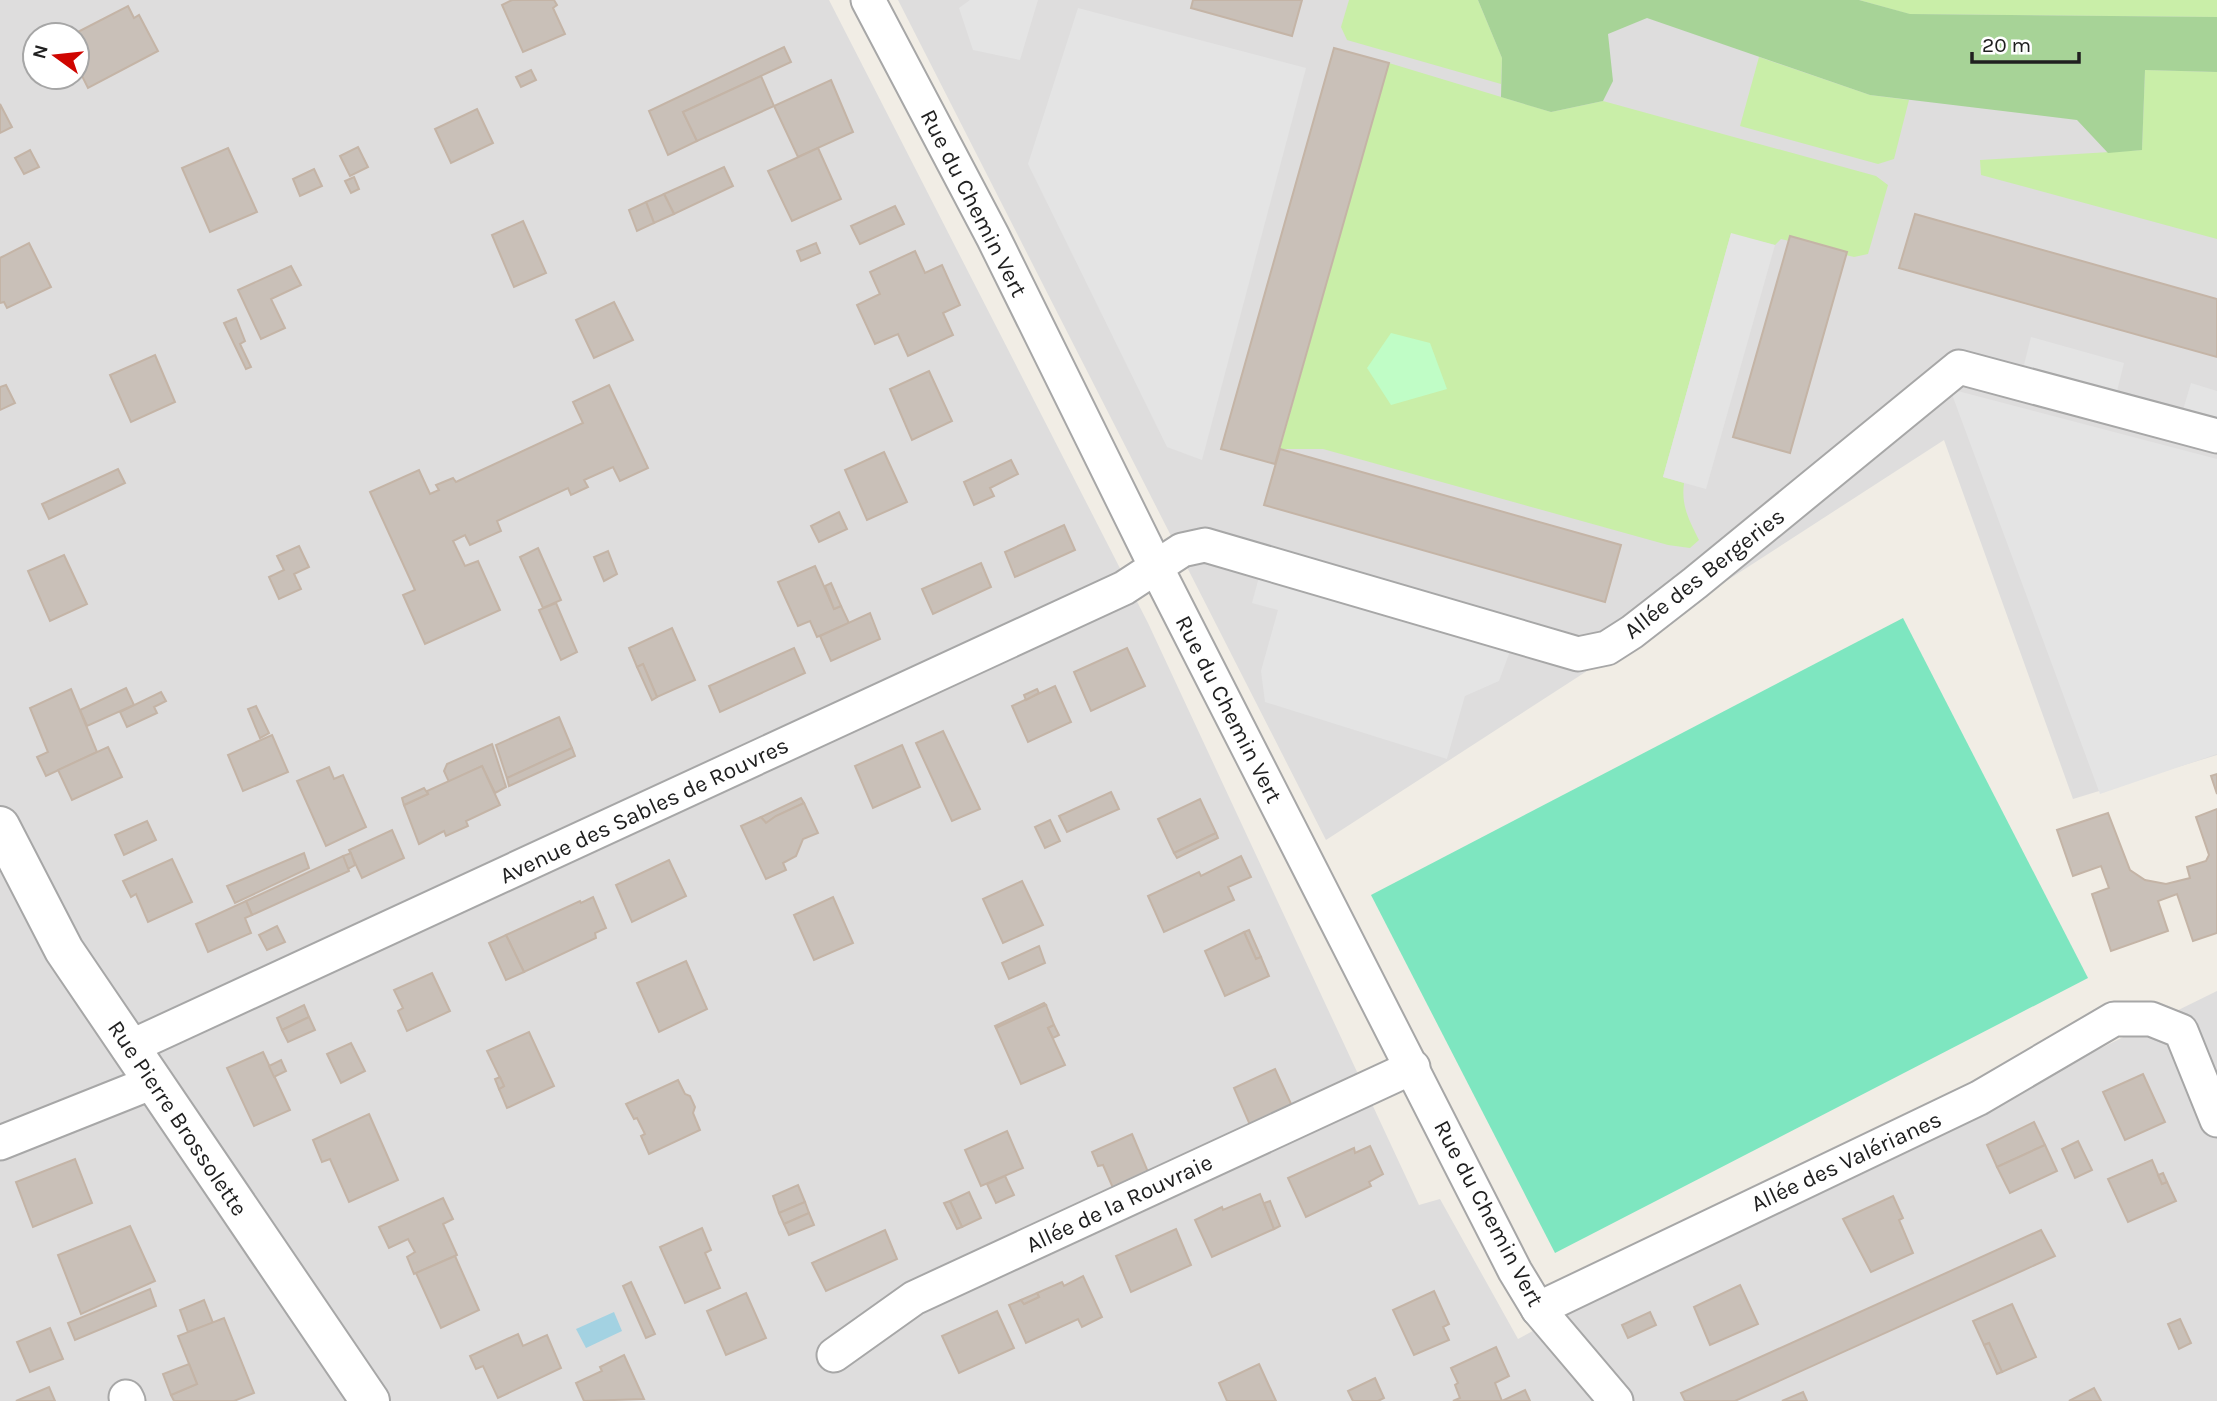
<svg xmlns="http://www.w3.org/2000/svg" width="2217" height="1401" font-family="Karla,sans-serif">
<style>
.residential{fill:#dedddd;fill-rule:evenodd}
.grass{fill:#c9eea8}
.forest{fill:#a7d397}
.park{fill:#c0fdc6}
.pitch{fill:#7ee6c0}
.parking{fill:#e4e4e4}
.water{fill:#a3d2e2}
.building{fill:#c9c0b8;stroke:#c4b4a6;stroke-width:2}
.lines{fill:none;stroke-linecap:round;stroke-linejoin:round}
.minor-casing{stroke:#a7a7a7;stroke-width:37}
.tertiary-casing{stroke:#a7a7a7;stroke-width:42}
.minor{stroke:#fff;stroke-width:33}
.tertiary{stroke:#fff;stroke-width:38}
.labels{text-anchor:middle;stroke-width:7;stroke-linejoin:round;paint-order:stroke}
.street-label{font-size:23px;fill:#202020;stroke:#fff}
</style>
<rect width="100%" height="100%" fill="#f1ede5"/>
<g class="residential">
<path d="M0,0H829L1148,623L1419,1205L1440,1199L1518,1339L1595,1297L2217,991V1401H0ZM35,35H77V77H35Z"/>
<polygon points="898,0 2217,0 2217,755 2073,799 1944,440 1326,840"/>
</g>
<g class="grass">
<polygon points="1349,0 1478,0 1502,58 1501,84 1347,40 1341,27"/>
<polygon points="1859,0 2217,0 2217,17 1909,14"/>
<polygon points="1759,57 1870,95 1909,100 1894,159 1878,164 1740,126"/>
<path d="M1389,63L1551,112L1603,101L1876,176L1888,185L1868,254L1854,257L1781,239L1775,245L1731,234L1663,477L1684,483C1681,506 1689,520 1699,540L1690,548L1668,545L1323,449H1280Z"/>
<polygon points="2145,70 2217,72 2217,239 1981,175 1980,160 2142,150"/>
</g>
<polygon class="forest" points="1478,0 1859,0 1910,14 2217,17 2217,72 2145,70 2142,150 2108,153 2077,120 1870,95 1647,18 1608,34 1613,81 1603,101 1551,112 1501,97 1502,58"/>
<polygon class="park" points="1391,333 1430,343 1447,389 1391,405 1367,368"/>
<polygon class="pitch" points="1903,618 2088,978 1555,1253 1371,895"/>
<g class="parking">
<polygon points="970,0 1038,0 1020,60 973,50 959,8"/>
<polygon points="1078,8 1306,68 1202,460 1167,447 1028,164"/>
<polygon points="1731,233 1775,245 1706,489 1663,477"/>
<polygon points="2031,337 2124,363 2117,391 2024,365"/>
<polygon points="2191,383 2217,391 2217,420 2183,410"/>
<polygon points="1950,389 2217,459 2217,754 2100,794"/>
<polygon points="1259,577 1510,651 1499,681 1465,696 1447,759 1265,702 1261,671 1278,610 1252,603"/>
</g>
<polygon class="water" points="614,1312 622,1331 586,1348 576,1329"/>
<g class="building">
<polygon points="512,0 554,0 557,5 553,8 565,34 523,52 502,5"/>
<polygon points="1193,0 1302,0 1292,36 1191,8"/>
<polygon points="128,6 134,18 139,15 158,51 88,88 77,66 77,35 72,35"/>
<polygon points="784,47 791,62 683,112 697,141 668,155 649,111"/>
<polygon points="1334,48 1389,63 1275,464 1221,449"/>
<polygon points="531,70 536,80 521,87 516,77"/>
<polygon points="761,76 774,106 697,141 683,112"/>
<polygon points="831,80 853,132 798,157 774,106"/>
<polygon points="0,104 12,127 0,133"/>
<polygon points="477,109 493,143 451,163 435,129"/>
<polygon points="358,147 368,167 350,176 340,156"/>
<polygon points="228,148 257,212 210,232 182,168"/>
<polygon points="818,148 841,199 792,221 768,171"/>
<polygon points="30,150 39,167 24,174 15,158"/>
<polygon points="724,167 733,186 674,214 664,194"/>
<polygon points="314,169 322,186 300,196 293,179"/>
<polygon points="354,177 359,189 351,193 345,181"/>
<polygon points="664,194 674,214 654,223 646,202"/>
<polygon points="646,202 654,223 637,231 629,210"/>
<polygon points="895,206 904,224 860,244 851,226"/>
<polygon points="1915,214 2217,299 2217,357 1899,268"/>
<polygon points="523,221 546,273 514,287 492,235"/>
<polygon points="1790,236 1847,252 1790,453 1733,437"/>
<polygon points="29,243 51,287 7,308 4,302 0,303 0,258"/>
<polygon points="816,243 820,253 801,261 797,251"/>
<polygon points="915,251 925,273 942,265 960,305 943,313 953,335 908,356 898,334 875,344 857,305 880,294 870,272"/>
<polygon points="291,266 301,285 271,299 285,328 261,339 238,290"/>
<polygon points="614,302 633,340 594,358 576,320"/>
<polygon points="236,318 245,341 240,344 251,367 246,369 224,323"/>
<polygon points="155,355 175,402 131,422 110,375"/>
<polygon points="929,371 952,421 912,440 890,389"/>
<polygon points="6,385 15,403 0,410 0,387"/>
<polygon points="609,385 648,468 620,481 613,467 584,480 588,487 571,495 568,488 497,521 501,531 470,545 465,535 453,541 465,566 478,561 500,610 425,644 403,595 415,590 370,492 419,470 430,494 439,490 436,485 453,478 456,482 583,423 573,402"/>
<polygon points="1280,449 1621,545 1605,602 1264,505"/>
<polygon points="884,452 907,502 867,520 845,470"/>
<polygon points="1011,460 1018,474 990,488 994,496 974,505 964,482"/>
<polygon points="118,469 125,483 49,519 42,504"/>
<polygon points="839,512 847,529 819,542 811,526"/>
<polygon points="1064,525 1075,550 1015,577 1005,552"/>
<polygon points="299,546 309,567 294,574 301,589 279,599 269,577 284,570 277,556"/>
<polygon points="538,548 561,600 543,608 520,557"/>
<polygon points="608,551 617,574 604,581 594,557"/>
<polygon points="64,555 87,604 50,621 28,571"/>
<polygon points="981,563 991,587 933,614 922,589"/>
<polygon points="815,566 834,609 841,606 849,623 817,637 810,621 798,626 778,582"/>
<polygon points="831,583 841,606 834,609 825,586"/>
<polygon points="556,603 577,652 561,660 539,610"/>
<polygon points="870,613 880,639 831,661 820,636"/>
<polygon points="672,628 695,680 657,697 643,664 637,667 629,648"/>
<polygon points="794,648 805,673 720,712 709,686"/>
<polygon points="1127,648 1145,686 1091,711 1074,672"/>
<polygon points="643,664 657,697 652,700 637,667"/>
<polygon points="1055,686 1071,722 1028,742 1012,706"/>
<polygon points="126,688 134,705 87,726 80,710"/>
<polygon points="71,689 97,752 46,776 37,757 48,752 30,708"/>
<polygon points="1037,689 1039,693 1026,700 1024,695"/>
<polygon points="161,692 166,701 154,707 157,713 127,727 120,712"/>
<polygon points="256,706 269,733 260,738 248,709"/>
<polygon points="559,717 572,748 507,778 496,745"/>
<polygon points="943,731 980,809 952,821 916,743"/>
<polygon points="272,735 288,772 243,791 228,755"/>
<polygon points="492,744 506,787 495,793 482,766 449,782 444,771 447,764"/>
<polygon points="902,745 920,787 873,808 855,766"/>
<polygon points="108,747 122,777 72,800 58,770"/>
<polygon points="572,748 575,756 509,786 507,778"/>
<polygon points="482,766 500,805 466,821 468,826 446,836 444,831 419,844 404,805 428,794 427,791"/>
<polygon points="329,767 334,779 343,775 366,827 326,846 297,781"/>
<polygon points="2217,774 2217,794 2211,776"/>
<polygon points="424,788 428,794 404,805 402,798"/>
<polygon points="1111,792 1119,809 1067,832 1059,816"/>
<polygon points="801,798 804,803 776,816 766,823 761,817"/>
<polygon points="1200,799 1216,833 1174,853 1158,819"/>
<polygon points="804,803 818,833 803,839 796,856 783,863 786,870 766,879 741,826 761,817 766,823 776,816"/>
<polygon points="2217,809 2217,933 2193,941 2177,894 2158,901 2168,931 2111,951 2092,894 2109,888 2101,866 2073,876 2057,830 2108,813 2130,870 2145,880 2166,884 2190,878 2187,867 2206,861 2209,855 2196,817"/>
<polygon points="1050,820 1060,841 1045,848 1035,827"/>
<polygon points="147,821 156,840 124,855 115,835"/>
<polygon points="392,830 404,858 362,878 349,850"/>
<polygon points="1216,833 1218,838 1177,858 1174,853"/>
<polygon points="304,853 309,868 235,903 227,886"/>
<polygon points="351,853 355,865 348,869 343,856"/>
<polygon points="343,856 349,871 252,915 246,901"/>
<polygon points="1241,856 1251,877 1228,887 1234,900 1164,932 1148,896 1199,872 1201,876"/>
<polygon points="172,859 192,902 148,922 136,894 131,897 123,881"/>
<polygon points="669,860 686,896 632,922 616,885"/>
<polygon points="1022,881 1043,925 1003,943 983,899"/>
<polygon points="593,897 606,928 595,933 596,938 524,972 506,935 580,901 581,903"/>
<polygon points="833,897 853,943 814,960 794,915"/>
<polygon points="246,901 252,915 245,918 251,933 208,952 196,924"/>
<polygon points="277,926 285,942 267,950 259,935"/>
<polygon points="1249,930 1261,957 1256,959 1244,932"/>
<polygon points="1244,932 1256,959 1261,957 1269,976 1225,996 1205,951"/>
<polygon points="506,935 524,972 506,980 489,943"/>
<polygon points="1039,946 1045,963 1009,979 1002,963"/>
<polygon points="686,961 707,1009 659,1032 637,983"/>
<polygon points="432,973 450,1011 407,1031 398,1011 403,1008 394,990"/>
<polygon points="1044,1003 1046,1005 996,1028 995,1026"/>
<polygon points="304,1005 309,1017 282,1030 277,1018"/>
<polygon points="1046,1005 1054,1025 1048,1028 1065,1065 1021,1084 996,1028"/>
<polygon points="309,1017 315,1030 288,1042 282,1030"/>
<polygon points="1054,1025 1059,1035 1053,1038 1048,1028"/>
<polygon points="529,1032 554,1086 507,1108 499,1089 504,1086 487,1051"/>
<polygon points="351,1043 365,1071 341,1083 327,1054"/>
<polygon points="263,1052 290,1110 254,1126 227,1068"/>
<polygon points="281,1060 286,1071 274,1077 269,1066"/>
<polygon points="1275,1069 1292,1106 1250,1125 1234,1088"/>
<polygon points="2143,1074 2165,1122 2125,1140 2103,1092"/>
<polygon points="500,1077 504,1086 499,1089 495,1079"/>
<polygon points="678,1080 685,1094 690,1096 695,1107 693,1113 700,1130 649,1154 641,1136 645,1134 637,1118 634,1119 626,1104"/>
<polygon points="369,1114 398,1180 349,1202 330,1159 322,1162 313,1140"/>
<polygon points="2034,1122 2045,1145 1997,1167 1987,1145"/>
<polygon points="1007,1131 1023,1168 981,1186 965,1150"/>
<polygon points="1132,1134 1148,1172 1113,1188 1103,1165 1098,1166 1092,1152"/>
<polygon points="2078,1141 2092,1170 2075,1178 2062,1149"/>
<polygon points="2045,1145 2057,1171 2010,1193 1997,1167"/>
<polygon points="1370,1146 1383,1174 1369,1182 1371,1186 1306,1217 1288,1178 1354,1148 1355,1153"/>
<polygon points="75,1159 92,1203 33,1227 16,1182"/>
<polygon points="2152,1160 2162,1184 2167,1182 2176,1201 2128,1222 2108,1179"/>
<polygon points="2163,1173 2167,1182 2162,1184 2158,1175"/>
<polygon points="1005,1176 1014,1195 996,1203 987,1184"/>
<polygon points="798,1185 805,1202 779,1213 773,1196"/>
<polygon points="969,1192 981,1218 962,1227 950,1201"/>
<polygon points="1260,1194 1274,1229 1212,1257 1195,1220 1222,1207 1223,1210"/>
<polygon points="1893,1196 1903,1218 1899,1220 1913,1253 1871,1272 1843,1219"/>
<polygon points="443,1198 453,1219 443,1224 457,1255 414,1274 407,1257 415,1252 408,1239 389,1248 379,1227"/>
<polygon points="950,1201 962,1227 957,1229 944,1203"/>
<polygon points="1270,1201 1280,1226 1274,1229 1264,1203"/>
<polygon points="805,1202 809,1213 784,1224 779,1213"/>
<polygon points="809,1213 814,1225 789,1235 784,1224"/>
<polygon points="130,1226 155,1281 81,1314 58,1255"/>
<polygon points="702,1228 711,1250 705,1253 720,1288 685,1303 660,1247"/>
<polygon points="1176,1229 1191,1265 1131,1292 1116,1256"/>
<polygon points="885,1230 897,1259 826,1291 812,1263"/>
<polygon points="2041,1230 2055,1256 1735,1401 1685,1401 1681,1393"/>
<polygon points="455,1256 479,1310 441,1328 416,1273"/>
<polygon points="1083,1276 1102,1317 1082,1327 1078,1319 1026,1343 1009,1305 1021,1300 1024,1304 1039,1297 1037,1293 1062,1282 1064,1286"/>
<polygon points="631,1282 655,1334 646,1338 623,1286"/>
<polygon points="1740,1285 1758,1324 1710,1345 1694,1307"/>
<polygon points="150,1289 156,1306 75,1340 68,1323"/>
<polygon points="1434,1291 1449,1324 1443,1327 1449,1340 1414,1355 1393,1310"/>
<polygon points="746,1293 766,1338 726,1355 707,1311"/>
<polygon points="1037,1293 1039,1297 1024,1304 1021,1300"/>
<polygon points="204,1300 213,1323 188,1332 180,1310"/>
<polygon points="2012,1304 2036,1357 2002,1372 1989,1343 1984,1345 1973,1321"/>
<polygon points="997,1311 1014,1348 959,1373 942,1336"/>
<polygon points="1650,1312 1656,1325 1628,1338 1622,1325"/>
<polygon points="224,1318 254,1393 234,1401 174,1401 171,1395 197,1384 178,1336"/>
<polygon points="2180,1319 2191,1343 2179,1349 2168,1324"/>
<polygon points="50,1328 63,1359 30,1372 17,1342"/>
<polygon points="518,1334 523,1346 547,1335 561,1368 498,1398 483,1366 476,1369 470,1356"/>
<polygon points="1989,1343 2002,1372 1997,1374 1984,1345"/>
<polygon points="1496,1347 1509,1376 1495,1383 1502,1401 1453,1401 1460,1398 1455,1385 1458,1383 1451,1368"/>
<polygon points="624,1355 644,1399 584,1401 576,1383 602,1371 600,1367"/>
<polygon points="189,1364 197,1384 171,1395 163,1374"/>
<polygon points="1259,1364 1276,1401 1227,1401 1219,1383"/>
<polygon points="1375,1378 1384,1398 1378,1401 1353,1401 1348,1391"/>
<polygon points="49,1387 55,1401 16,1401"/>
<polygon points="2094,1388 2101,1401 2069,1401"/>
<polygon points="1525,1390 1530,1401 1501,1401 1502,1401"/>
<polygon points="1803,1392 1807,1401 1782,1401"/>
</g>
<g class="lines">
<defs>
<g id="minor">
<polyline points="868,0 993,237 1156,567 1515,1271 1538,1309 1616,1401"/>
<polyline points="128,1048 1124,588 1182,550 1205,545 1578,654 1607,648 1632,632 1695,583 1959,367 2217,436"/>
<polyline points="0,1143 153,1082"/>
<polyline points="1538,1309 1979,1098 2114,1019 2151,1019 2181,1031 2217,1120"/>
<polyline points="834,1355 914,1298 1413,1067"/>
<polyline points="126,1397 128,1401"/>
</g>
<polyline id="tertiary" points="0,826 64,950 370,1401"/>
</defs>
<use href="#minor" class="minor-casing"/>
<use href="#tertiary" class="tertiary-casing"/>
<use href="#minor" class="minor"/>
<use href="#tertiary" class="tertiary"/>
</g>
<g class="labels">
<g class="street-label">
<text transform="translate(974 203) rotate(63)" y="8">Rue du Chemin Vert</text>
<text transform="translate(1704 573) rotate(-38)" y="8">Allée des Bergeries</text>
<text transform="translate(1229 709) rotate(63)" y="8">Rue du Chemin Vert</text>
<text transform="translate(644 810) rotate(-25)" y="8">Avenue des Sables de Rouvres</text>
<text transform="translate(178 1118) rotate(56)" y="8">Rue Pierre Brossolette</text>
<text transform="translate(1846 1161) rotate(-25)" y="8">Allée des Valérianes</text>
<text transform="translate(1119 1203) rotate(-25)" y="8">Allée de la Rouvraie</text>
<text transform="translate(1489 1213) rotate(62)" y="8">Rue du Chemin Vert</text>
</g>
</g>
<g transform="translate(56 56) rotate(285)"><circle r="33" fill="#ffffff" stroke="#a6a6a6" stroke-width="2"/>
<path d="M0-5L12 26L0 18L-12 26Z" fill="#cf0500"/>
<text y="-10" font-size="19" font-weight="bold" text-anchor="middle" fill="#202020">N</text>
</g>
<path d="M1972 52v10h107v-10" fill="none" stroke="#202020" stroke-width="3.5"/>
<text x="1982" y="52" font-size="21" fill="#202020" stroke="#ffffff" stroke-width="5" paint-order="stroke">20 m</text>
</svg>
